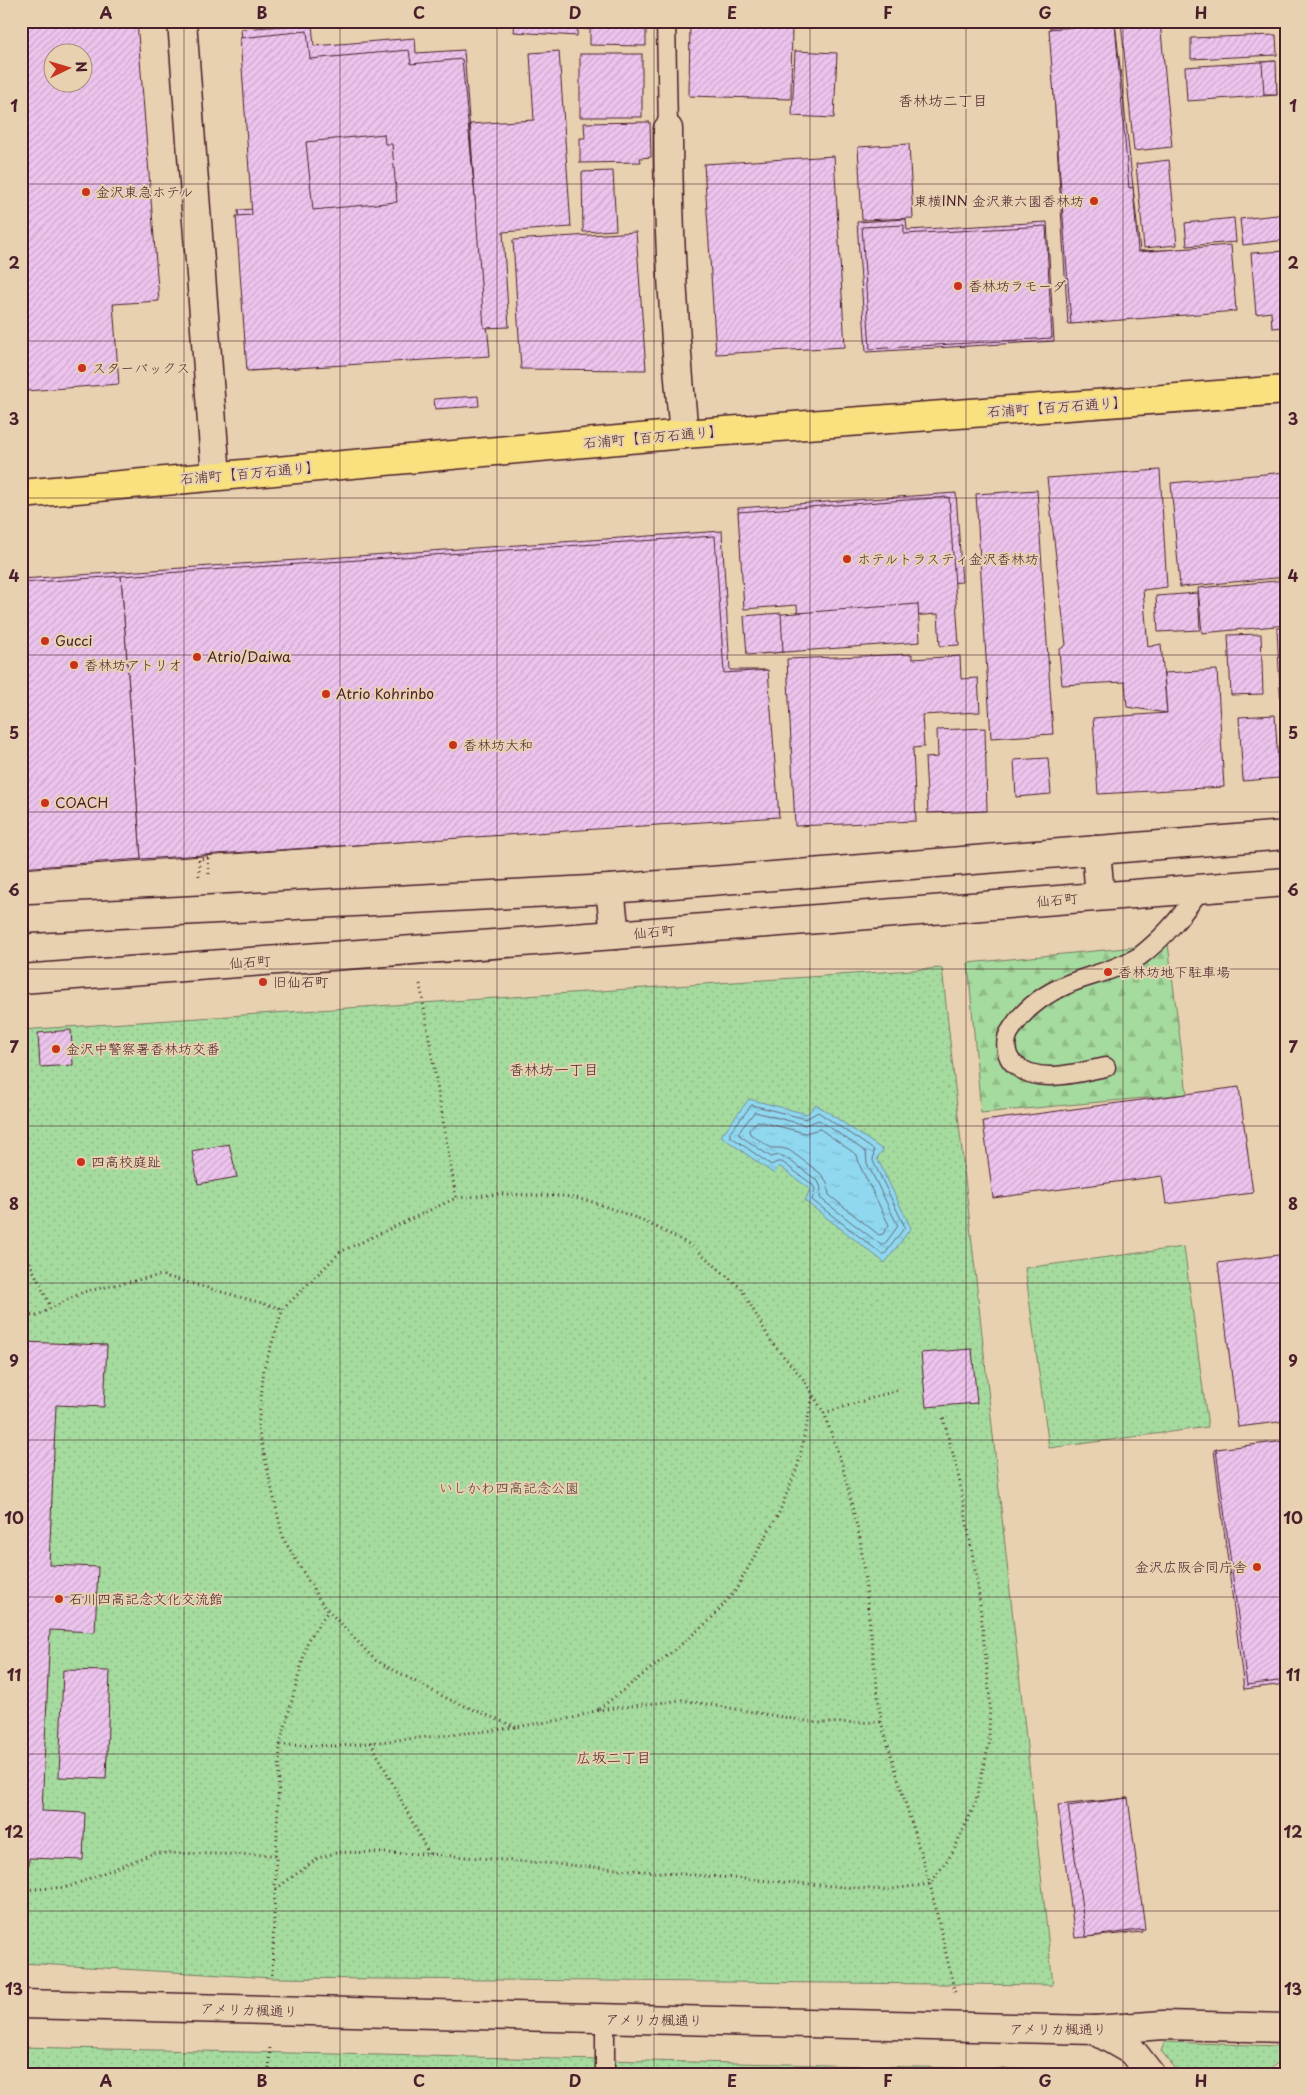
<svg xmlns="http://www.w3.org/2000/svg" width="1307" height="2095" font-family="'Playpen Sans','Klee One',sans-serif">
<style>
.green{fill:url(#green-dots);stroke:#787d64}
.forest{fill:url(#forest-firs);stroke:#787d64}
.water{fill:url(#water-ripples);stroke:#738ea1}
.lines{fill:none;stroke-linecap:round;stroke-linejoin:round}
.shore{stroke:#66697a;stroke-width:1}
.building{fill:url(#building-hatch);stroke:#4a1f2b;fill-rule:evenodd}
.service-casing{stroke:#4a1f2b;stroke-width:21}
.minor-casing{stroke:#4a1f2b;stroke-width:31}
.tertiary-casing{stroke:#4a1f2b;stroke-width:31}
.trunk-casing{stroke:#4a1f2b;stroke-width:31}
.path{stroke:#4a1f2b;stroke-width:3;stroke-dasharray:1 4;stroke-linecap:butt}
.service{stroke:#e7d1b0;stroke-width:18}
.minor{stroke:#e7d1b0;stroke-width:28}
.tertiary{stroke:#e7d1b0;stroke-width:28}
.trunk{stroke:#fae180;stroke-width:28}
.grid{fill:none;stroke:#4a1f2b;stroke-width:1;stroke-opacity:0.55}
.poi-dot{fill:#c8321e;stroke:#e7d1b0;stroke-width:2}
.labels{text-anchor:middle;stroke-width:4;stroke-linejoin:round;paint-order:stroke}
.poi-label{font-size:14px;fill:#4a1f2b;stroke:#e7d1b0;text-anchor:start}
.street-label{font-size:14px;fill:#4a1f2b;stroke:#e7d1b0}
.park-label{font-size:14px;fill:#583b3c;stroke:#e7d1b0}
.neighbourhood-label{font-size:15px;fill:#4a1f2b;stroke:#e7d1b0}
.neatline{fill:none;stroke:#4a1f2b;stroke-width:2}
.grid-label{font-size:16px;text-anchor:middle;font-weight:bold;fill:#4a1f2b}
</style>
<defs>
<pattern id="green-dots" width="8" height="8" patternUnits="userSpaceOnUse" patternTransform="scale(1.25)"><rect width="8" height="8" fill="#a5db9e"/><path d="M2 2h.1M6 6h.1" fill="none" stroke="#90bc88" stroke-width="1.8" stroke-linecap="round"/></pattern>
<pattern id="forest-firs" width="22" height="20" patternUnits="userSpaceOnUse" patternTransform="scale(1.25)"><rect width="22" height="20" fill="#a5db9e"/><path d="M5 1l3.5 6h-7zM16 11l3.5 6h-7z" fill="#90bc88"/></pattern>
<pattern id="water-ripples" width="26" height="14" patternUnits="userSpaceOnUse" patternTransform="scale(1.25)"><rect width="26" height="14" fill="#8fd8f0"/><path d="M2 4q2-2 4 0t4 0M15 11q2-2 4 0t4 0" fill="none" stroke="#7db9ce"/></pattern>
<pattern id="building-hatch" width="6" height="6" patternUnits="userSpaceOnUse" patternTransform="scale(1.25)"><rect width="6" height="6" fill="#ecc4ed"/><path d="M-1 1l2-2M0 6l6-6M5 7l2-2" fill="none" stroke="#cca8cb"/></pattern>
</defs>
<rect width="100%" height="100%" fill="#e7d1b0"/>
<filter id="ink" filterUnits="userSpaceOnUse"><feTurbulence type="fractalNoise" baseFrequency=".02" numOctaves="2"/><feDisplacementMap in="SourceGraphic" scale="10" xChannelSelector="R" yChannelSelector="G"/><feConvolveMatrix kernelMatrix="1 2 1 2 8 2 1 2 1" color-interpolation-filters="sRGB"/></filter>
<g filter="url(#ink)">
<g class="green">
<polygon points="942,968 1053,1985 272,1978 21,1963 21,1030"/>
<polygon points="1184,1247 1208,1427 1049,1448 1025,1268"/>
<path d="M1165,2042L1279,2046L1286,2048C1286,2057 1271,2070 1263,2073C1255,2077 1194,2074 1180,2074L1161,2051Z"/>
<polygon points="21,2047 1094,2071 1095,2074 21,2074"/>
</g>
<polygon class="forest" points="1168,944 1187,1094 981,1113 968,963"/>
<polygon class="water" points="749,1099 807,1114 816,1104 883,1150 877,1158 911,1228 885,1263 805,1201 810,1189 779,1166 774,1174 721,1136"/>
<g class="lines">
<g class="shore">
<polygon points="752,1105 806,1119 818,1112 874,1150 873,1161 905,1227 885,1254 882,1254 812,1200 815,1189 812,1184 782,1162 777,1162 771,1165 730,1136 730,1133"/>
<polygon points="755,1112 805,1125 819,1120 866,1152 867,1163 898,1226 884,1245 881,1245 820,1198 821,1188 818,1181 785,1157 779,1155 771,1157 739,1135 739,1132"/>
<polygon points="758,1121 805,1133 820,1129 857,1155 860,1166 889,1225 883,1234 879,1235 829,1195 827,1182 820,1173 789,1150 781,1148 771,1148 750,1134 749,1130"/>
</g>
</g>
<g class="building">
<path d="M21,21H137L159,301L113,304L119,384L26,391L21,323ZM52,52H82V82H52Z"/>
<polygon points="515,21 578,21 577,36 514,32"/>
<polygon points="583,21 646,21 646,46 590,45 590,29 583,29"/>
<polygon points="690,21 792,21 791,99 689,96"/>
<polygon points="1121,21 1160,21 1172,147 1134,151"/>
<polygon points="1115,22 1140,251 1230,247 1234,309 1068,324 1050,27"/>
<path d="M312,24L314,46L415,38L416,53L464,50L486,354L251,371L238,210L254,209L241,29ZM381,137L382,150H392L396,203L315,210L310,143Z"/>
<polygon points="1115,24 1129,188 1133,187 1138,252 1231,245 1236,311 1071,324 1049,29"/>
<polygon points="307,31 310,59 409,50 411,64 462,59 490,356 247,371 236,216 252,215 240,38"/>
<polygon points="1276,35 1277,55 1191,59 1191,38"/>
<polygon points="559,51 571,227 503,232 509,327 484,328 470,124 534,120 530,53"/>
<polygon points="795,51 837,53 834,118 792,116"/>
<rect x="580" y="54" width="62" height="63"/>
<polygon points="1275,61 1277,95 1187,101 1185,67"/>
<polygon points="1276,61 1277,95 1264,95 1262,62"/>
<polygon points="650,122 651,157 640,158 641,162 580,163 580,138 585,138 584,123"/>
<polygon points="384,134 385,144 392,144 397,202 313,210 306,142"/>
<polygon points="909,144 913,218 862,220 858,147"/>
<polygon points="834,156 845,347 716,354 704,164"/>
<polygon points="1169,160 1177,245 1144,248 1136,164"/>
<polygon points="613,171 616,230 583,232 582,172"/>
<polygon points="1286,214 1286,240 1243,245 1240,219"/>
<polygon points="1234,218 1236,242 1187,246 1185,223"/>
<polygon points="906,219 907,230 1047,222 1054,341 866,352 857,222"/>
<polygon points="904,225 904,234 1046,226 1052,338 870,349 862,227"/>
<polygon points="636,232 646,370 521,369 513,240"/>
<polygon points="1286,251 1286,327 1272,328 1271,312 1256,314 1251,253"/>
<polygon points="478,396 479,406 435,409 434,399"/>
<polygon points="1160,470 1167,587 1143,590 1148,647 1161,644 1167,713 1127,707 1125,682 1062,685 1059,650 1066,645 1047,478"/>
<polygon points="1286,472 1286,577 1180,587 1171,483"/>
<polygon points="1037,490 1053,734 991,738 976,494"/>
<polygon points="956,493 962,582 914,586 915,602 912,603 864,606 863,589 753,596 751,572 743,572 738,508"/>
<polygon points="949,497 959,645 940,646 938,614 798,624 797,605 744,609 738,512"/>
<polygon points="722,531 730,670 767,670 777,813 735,816 735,818 21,869 21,579"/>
<polygon points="715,536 724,673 768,670 779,817 141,859 121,576"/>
<polygon points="121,576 141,859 21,868 21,773 24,773 21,747 21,583"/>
<polygon points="1286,580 1286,625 1202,633 1198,588"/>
<polygon points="1198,593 1200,630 1158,632 1156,596"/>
<polygon points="918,604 920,642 759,654 756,616"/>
<polygon points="781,613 783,652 747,655 744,616"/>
<polygon points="1277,628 1286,628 1286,708 1281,708"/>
<polygon points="1261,634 1263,694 1231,695 1228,635"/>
<polygon points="912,654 912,659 960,656 961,679 978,678 980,712 922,715 924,747 913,748 916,821 795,826 787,659"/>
<polygon points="1217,670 1224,787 1098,794 1093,718 1167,713 1164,673"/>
<polygon points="1275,715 1279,778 1243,781 1239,717"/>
<polygon points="985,728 987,811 928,813 925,758 938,757 937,730"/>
<polygon points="1048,758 1051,794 1016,797 1014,760"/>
<polygon points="71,1030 73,1065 40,1067 38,1033"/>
<polygon points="1239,1087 1253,1193 1166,1204 1162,1176 993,1198 983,1121"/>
<polygon points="229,1144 237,1177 198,1184 192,1151"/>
<polygon points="1286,1254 1286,1421 1238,1427 1218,1263"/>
<polygon points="21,1342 107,1345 104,1407 56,1405 49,1565 98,1567 95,1632 50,1630 42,1811 85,1813 83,1860 29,1858 29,1865 21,1865"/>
<polygon points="972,1349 977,1403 926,1407 921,1353"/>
<polygon points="1286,1441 1286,1684 1244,1689 1214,1450"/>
<polygon points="1286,1441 1286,1680 1247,1685 1216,1449"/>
<polygon points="63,1670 110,1671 106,1779 59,1777"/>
<polygon points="1127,1798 1142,1932 1075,1938 1058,1805"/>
<polygon points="1128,1798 1145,1929 1086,1937 1068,1806"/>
</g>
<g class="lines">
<defs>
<g id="service">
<polyline points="666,21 668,129"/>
<path d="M1106,1067C1078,1072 1038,1086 1014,1064C1006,1057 1004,1043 1009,1033C1022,1011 1042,995 1066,985C1083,977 1102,974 1119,966C1126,963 1134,960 1140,956C1167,935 1181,916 1201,889"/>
<polyline points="605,2074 605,2019"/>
</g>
<g id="minor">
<polyline points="182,21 216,476"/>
<path d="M668,129C668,230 674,333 684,434"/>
<polyline points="610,889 615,935"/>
</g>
<g id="tertiary">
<polyline points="1096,850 1100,896"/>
<polyline points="21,919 610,889 1286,835"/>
<polyline points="21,979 615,935 1286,882"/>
<polyline points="21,2004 1095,2030 1163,2025 1286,2028"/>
<polyline points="1095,2030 1132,2051 1150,2074"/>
</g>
<polyline id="trunk" points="21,494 684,434 1286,390"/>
</defs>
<use href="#service" class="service-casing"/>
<use href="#minor" class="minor-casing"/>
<use href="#tertiary" class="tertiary-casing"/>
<use href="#trunk" class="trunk-casing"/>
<g class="path">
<polyline points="208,858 209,875"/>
<polyline points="199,876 199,859 208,858 207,855"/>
<polyline points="420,984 456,1198"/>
<polyline points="21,1244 51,1308"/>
<polyline points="21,1315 36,1316 83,1292 161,1275 283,1309"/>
<polyline points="824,1413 898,1390"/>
<polyline points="599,1709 672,1652 710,1620 735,1591 779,1513 798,1465 813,1395"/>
<polyline points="516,1727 448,1699 375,1660 322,1604 283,1538 258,1428 264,1368 283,1309 340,1252 456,1198 499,1194 565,1196 593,1202 642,1220 691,1245 741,1288 772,1343 804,1380 824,1413 842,1464 860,1539 881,1722 930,1884 955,1993"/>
<polyline points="371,1742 429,1854"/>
<polyline points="280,1745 339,1746 496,1730 573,1718 598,1710 682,1700 818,1723 881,1722"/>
<polyline points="276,1889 318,1858 339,1852 429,1854 884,1890 930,1884 953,1852 975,1804 989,1744 990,1698 978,1587 958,1472 943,1418"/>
<polyline points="21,1890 68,1887 154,1853 277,1855"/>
<polyline points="272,1975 280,1745 308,1640 328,1611"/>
<polyline points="269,2074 270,2045"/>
</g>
<use href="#service" class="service"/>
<use href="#minor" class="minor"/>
<use href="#tertiary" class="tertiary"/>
<use href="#trunk" class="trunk"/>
</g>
</g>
<path class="grid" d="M184,21V2074M340,21V2074M497,21V2074M654,21V2074M810,21V2074M966,21V2074M1123,21V2074M21,184H1286M21,341H1286M21,498H1286M21,655H1286M21,812H1286M21,969H1286M21,1126H1286M21,1283H1286M21,1440H1286M21,1597H1286M21,1754H1286M21,1911H1286"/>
<g class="poi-dot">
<circle cx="86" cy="192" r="5"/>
<circle cx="1094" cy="201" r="5"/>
<circle cx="958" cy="286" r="5"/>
<circle cx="82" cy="368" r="5"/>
<circle cx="847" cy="559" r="5"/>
<circle cx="45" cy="641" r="5"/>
<circle cx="197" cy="657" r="5"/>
<circle cx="74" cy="665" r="5"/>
<circle cx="326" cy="694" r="5"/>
<circle cx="453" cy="745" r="5"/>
<circle cx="45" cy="803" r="5"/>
<circle cx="1108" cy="972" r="5"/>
<circle cx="263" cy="982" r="5"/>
<circle cx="56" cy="1049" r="5"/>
<circle cx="81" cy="1162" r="5"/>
<circle cx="1257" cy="1567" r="5"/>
<circle cx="59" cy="1599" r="5"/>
</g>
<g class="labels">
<g class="poi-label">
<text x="96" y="197">金沢東急ホテル</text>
<text x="1084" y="206" text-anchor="end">東横INN 金沢兼六園香林坊</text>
<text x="968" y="291">香林坊ラモーダ</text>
<text x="92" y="373">スターバックス</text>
<text x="857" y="564">ホテルトラスティ金沢香林坊</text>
<text x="55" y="646">Gucci</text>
<text x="207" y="662">Atrio/Daiwa</text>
<text x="84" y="670">香林坊アトリオ</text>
<text x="336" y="699">Atrio Kohrinbo</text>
<text x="463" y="750">香林坊大和</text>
<text x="55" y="808">COACH</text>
<text x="1118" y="977">香林坊地下駐車場</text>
<text x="273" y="987">旧仙石町</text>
<text x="66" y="1054">金沢中警察署香林坊交番</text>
<text x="91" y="1167">四高校庭趾</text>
<text x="1247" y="1572" text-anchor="end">金沢広阪合同庁舎</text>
<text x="69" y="1604">石川四高記念文化交流館</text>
</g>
<g class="street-label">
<text transform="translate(1057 407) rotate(-4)" y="5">石浦町【百万石通り】</text>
<text transform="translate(653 437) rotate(-5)" y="5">石浦町【百万石通り】</text>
<text transform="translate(250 473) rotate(-5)" y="5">石浦町【百万石通り】</text>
<text transform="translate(1057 900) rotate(-5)" y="5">仙石町</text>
<text transform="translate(654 932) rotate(-5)" y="5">仙石町</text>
<text transform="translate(250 962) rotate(-4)" y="5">仙石町</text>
<text transform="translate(249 2010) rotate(2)" y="5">アメリカ楓通り</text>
<text transform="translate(654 2020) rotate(1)" y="5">アメリカ楓通り</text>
<text x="1058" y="2034">アメリカ楓通り</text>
</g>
<g class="park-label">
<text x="509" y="1493">いしかわ四高記念公園</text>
</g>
<g class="neighbourhood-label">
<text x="943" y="106">香林坊二丁目</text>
<text x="554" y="1075">香林坊一丁目</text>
<text x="614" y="1763">広坂二丁目</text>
</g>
</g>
<rect width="1307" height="2095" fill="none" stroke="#e7d1b0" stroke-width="55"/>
<g transform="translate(68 68) rotate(85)"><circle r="24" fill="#e7d1b0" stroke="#a88a7b"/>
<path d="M0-4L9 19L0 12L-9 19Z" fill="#c8321e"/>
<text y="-8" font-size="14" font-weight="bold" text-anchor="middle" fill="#4a1f2b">N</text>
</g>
<rect x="28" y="28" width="1252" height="2040" class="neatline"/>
<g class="grid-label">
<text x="106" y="19">A</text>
<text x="262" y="19">B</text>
<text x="419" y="19">C</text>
<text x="575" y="19">D</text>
<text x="732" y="19">E</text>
<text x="888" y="19">F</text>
<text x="1045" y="19">G</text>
<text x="1201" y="19">H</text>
<text x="14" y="112">1</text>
<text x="1293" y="112">1</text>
<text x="14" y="269">2</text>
<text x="1293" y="269">2</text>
<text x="14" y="425">3</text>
<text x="1293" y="425">3</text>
<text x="14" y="582">4</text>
<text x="1293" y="582">4</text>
<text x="14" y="739">5</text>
<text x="1293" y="739">5</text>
<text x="14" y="896">6</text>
<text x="1293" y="896">6</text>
<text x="14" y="1053">7</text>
<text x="1293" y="1053">7</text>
<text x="14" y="1210">8</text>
<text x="1293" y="1210">8</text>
<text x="14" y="1367">9</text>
<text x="1293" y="1367">9</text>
<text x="14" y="1524">10</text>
<text x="1293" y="1524">10</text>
<text x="14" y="1681">11</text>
<text x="1293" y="1681">11</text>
<text x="14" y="1838">12</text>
<text x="1293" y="1838">12</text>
<text x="14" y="1995">13</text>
<text x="1293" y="1995">13</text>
<text x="106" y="2087">A</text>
<text x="262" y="2087">B</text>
<text x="419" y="2087">C</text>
<text x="575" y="2087">D</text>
<text x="732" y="2087">E</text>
<text x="888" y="2087">F</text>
<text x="1045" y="2087">G</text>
<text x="1201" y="2087">H</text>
</g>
</svg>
